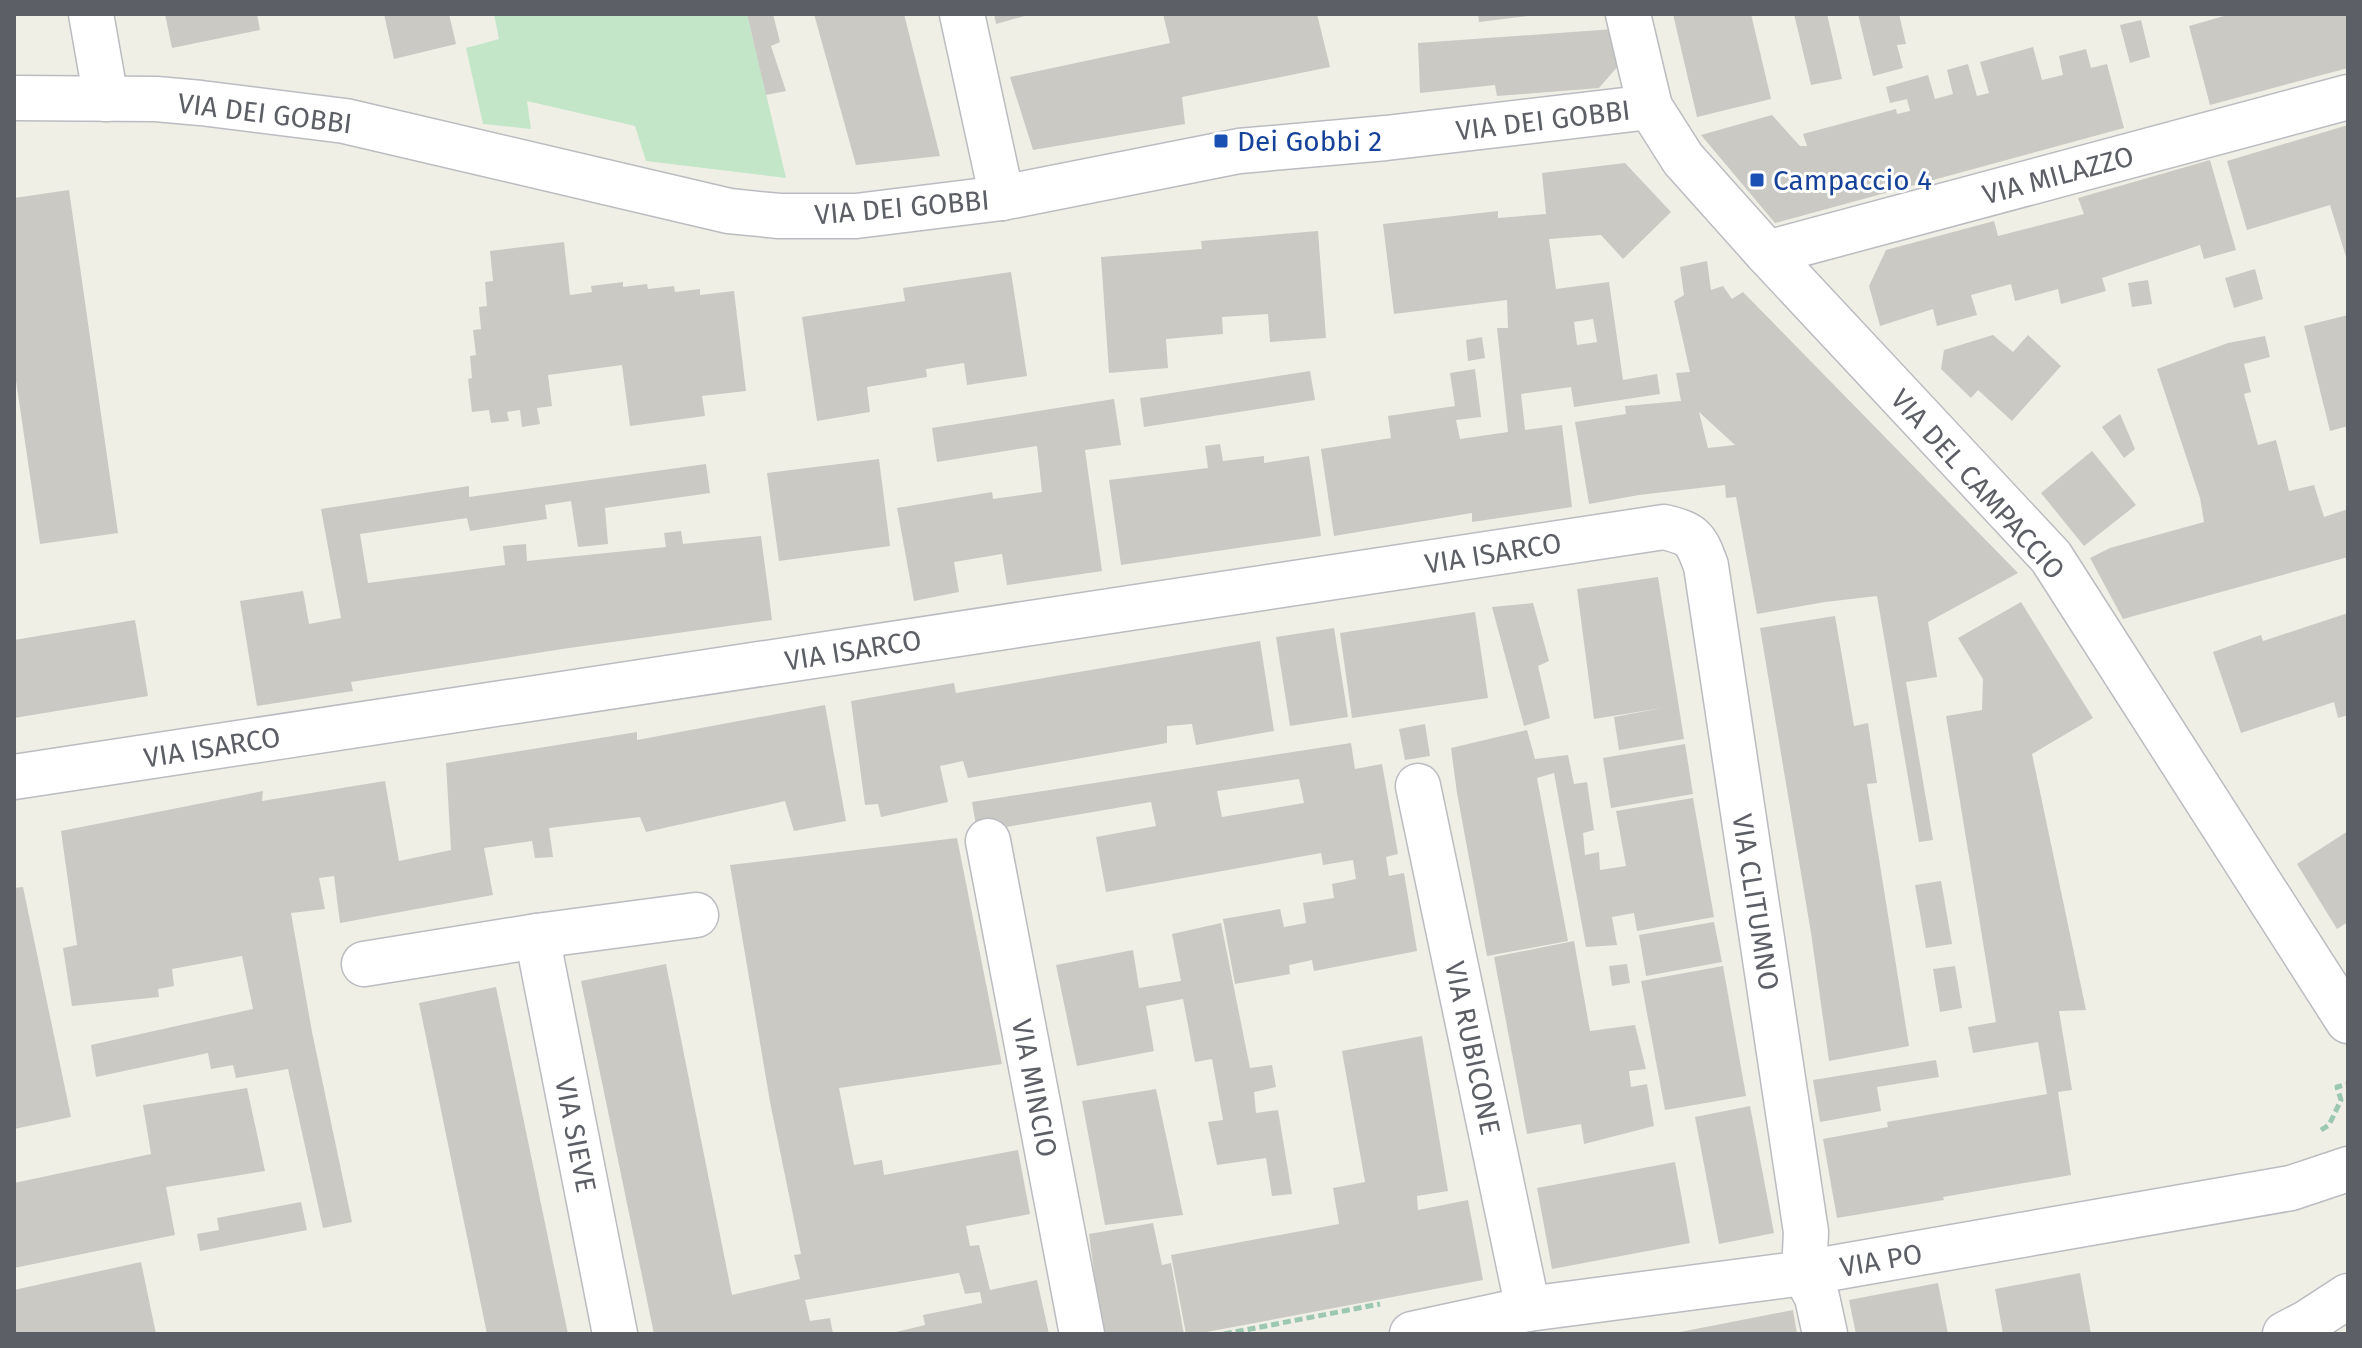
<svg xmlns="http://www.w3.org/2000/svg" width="2362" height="1348" font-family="'Fira Sans',sans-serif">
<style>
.green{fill:#c3e6c9}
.building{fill:#cac9c3;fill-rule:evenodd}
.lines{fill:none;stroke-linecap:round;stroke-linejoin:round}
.minor-casing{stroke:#babcc1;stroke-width:47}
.path{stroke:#9cc7b0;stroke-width:5;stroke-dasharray:8 4;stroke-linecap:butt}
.minor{stroke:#fff;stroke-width:44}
.transit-dot{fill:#1a4fb4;stroke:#fff;stroke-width:3}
.labels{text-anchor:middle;stroke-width:6;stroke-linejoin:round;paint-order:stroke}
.street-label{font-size:28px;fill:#5d5f66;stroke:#fff}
.transit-label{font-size:28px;fill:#164399;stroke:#fff;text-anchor:start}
</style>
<rect width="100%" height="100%" fill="#efefe6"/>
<polygon class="green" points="494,14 747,14 786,178 646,161 635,126 527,101 531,129 483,124 466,48 499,39"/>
<g class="building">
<polygon points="165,14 257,14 260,30 172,48"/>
<polygon points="384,14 449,14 456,44 394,59"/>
<polygon points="747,14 773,14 780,42 771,46 786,91 766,95"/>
<polygon points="814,14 904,14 940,156 856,165"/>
<polygon points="994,14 1028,14 1028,15 996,24"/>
<polygon points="1163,14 1317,14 1330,67 1182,97 1185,124 1033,150 1010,77 1170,43"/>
<polygon points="1478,14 1528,14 1528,16 1479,22"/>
<polygon points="1673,14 1751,14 1771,99 1697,117"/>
<polygon points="1794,14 1827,14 1842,79 1811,85"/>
<polygon points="1858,14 1889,14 1890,16 1899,14 1906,44 1897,45 1903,68 1873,76"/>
<polygon points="2231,14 2348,14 2348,68 2210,105 2189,26"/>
<polygon points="2141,20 2150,57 2130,63 2120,25"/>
<polygon points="1614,29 1619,65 1599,88 1497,96 1495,85 1420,93 1418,43"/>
<polygon points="2033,47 2042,80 2063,75 2059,56 2086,49 2091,68 2107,64 2124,128 1775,223 1701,135 1772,115 1800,146 1807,146 1803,134 1896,109 1897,114 1910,111 1907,99 1890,103 1886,87 1928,75 1935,99 1953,94 1947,70 1968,64 1977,96 1989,93 1980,62"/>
<polygon points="2348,125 2348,263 2330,205 2247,230 2227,161"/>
<polygon points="2210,160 2236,250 2204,259 2200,245 2102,278 2106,291 2061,304 2058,289 2015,301 2011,284 1971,295 1977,315 1937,326 1933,309 1880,326 1869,286 1886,250 1994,221 1998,236 2084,214 2078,198"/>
<path d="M1625,163L1671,212L1623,259L1601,235L1549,239L1556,289L1609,282L1623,380L1657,374L1660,394L1574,407L1571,387L1521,394L1525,430L1562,425L1572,507L1472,522V513L1334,536L1321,449L1391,438L1388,416L1455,406L1450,373L1475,369L1481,417L1456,420L1460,439L1508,432L1497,328H1508L1507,300L1394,314L1383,224L1498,211V218L1546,214L1542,173ZM1593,319L1597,342L1577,345L1574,322Z"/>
<polygon points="69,190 118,533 40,544 14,367 14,198"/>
<polygon points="1318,231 1326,338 1270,342 1268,314 1222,317 1223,334 1166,339 1168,368 1109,373 1101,257 1202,249 1201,241"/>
<polygon points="564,242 570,295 592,292 591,286 623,282 623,287 647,284 648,289 674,286 675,292 700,289 700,295 734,291 746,391 702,396 705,416 630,426 622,365 548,375 552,406 537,408 540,424 522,427 520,410 507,412 509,421 491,423 489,410 472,412 468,379 472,378 470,356 476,355 473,330 481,329 479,307 487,306 485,282 493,281 490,251"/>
<path d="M1707,261L1711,290L1723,286L1732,299L1743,292L2018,573L1928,622L1937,677L1906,682L1933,840L1919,842L1877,596L1825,602L1757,614L1736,497L1726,498L1725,485L1639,495L1589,504L1575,422L1626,414L1625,406L1681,401L1676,373L1690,372L1674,301L1684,295L1680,267ZM1699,412L1735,445L1708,448Z"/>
<polygon points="2255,269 2263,299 2234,308 2225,278"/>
<polygon points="1011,272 1027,376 967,385 964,363 926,369 927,377 867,387 870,412 817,421 802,317 905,301 903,288"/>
<polygon points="2148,280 2152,304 2132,307 2128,283"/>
<polygon points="2348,315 2348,426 2330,431 2304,326"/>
<polygon points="1993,335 2013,352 2028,335 2061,366 2012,421 1978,390 1971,398 1941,369 1944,350"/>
<polygon points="2265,336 2270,357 2244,364 2251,392 2244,394 2258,445 2276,440 2289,491 2314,485 2324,517 2348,509 2348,557 2123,619 2090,558 2110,548 2204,522 2200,498 2157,369 2228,343"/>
<polygon points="1482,337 1485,358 1468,361 1466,340"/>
<polygon points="1310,371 1315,400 1144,427 1140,398"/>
<polygon points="1114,399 1121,445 1085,450 1102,571 1007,585 1002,554 954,562 959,592 914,601 897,508 992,492 993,499 1042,492 1037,446 937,462 932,428"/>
<polygon points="2120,414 2135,449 2124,458 2102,427"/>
<polygon points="1220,444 1223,461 1264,456 1264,463 1309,456 1321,536 1121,565 1109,480 1208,468 1205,446"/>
<polygon points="2092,451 2136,505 2084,546 2041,493"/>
<polygon points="879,459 890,546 779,561 767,473"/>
<polygon points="706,464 710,493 605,508 608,544 578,547 571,501 545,505 547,519 470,531 467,518 360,534 368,583 505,565 503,546 526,544 527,561 666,547 664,533 681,531 683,544 761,536 772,620 569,648 351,682 353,691 257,706 240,601 303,591 309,624 341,618 321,509 469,486 469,497"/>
<polygon points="1658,577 1684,739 1619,750 1614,717 1662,708 1594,719 1577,589"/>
<polygon points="2021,602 2093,718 2032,754 2086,1010 2059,1011 2072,1090 2058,1092 2071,1175 1943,1197 1944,1200 1837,1218 1823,1139 1888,1127 1887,1122 2047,1094 2038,1042 1973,1053 1968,1027 1996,1022 1946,716 1982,710 1983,679 1958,638"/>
<polygon points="1533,603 1549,661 1538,666 1550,718 1524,726 1492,607"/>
<polygon points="1475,612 1488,698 1352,718 1340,633"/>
<polygon points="2348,613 2348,715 2338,718 2334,702 2241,733 2213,652 2261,635 2263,641"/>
<polygon points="1835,616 1854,726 1868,723 1877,783 1867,784 1909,1046 1829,1061 1811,933 1760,628"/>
<polygon points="135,620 148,696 14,718 14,640"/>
<polygon points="1334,628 1348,717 1290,726 1276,637"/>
<polygon points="1260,641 1274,731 1196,745 1192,724 1167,726 1167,743 968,778 963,761 940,766 948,802 881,817 878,804 865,805 851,701 954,683 956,693"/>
<polygon points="825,705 846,821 794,831 785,801 646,832 640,817 549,828 553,857 535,858 532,841 484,848 493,895 340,923 334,876 319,878 325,909 291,913 312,1032 352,1222 323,1228 288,1069 236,1078 233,1065 211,1069 208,1053 96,1077 91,1045 253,1009 242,956 172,969 174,986 158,989 159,997 72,1006 63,948 77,945 61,831 263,791 262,801 385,781 399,861 451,850 446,763 637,732 637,740"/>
<polygon points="1425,724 1430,756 1405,760 1399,729"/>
<polygon points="1527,730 1535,759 1568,755 1574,784 1587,782 1594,830 1583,833 1585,855 1599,852 1600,870 1626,866 1616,811 1693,798 1714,917 1637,931 1634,913 1612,917 1617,945 1586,947 1554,773 1537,778 1568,941 1487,956 1457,793 1451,748"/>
<path d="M1351,743L1355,769L1382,764L1398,854L1386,857L1389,876L1404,873L1417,951L1314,971L1312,960L1289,965L1290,974L1235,984L1223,919L1280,909L1284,927L1306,923L1303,903L1334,898L1332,884L1356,879L1353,860L1323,865L1321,853L1106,892L1096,837L1156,826L1151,802L977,832L972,802ZM1299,779L1304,803L1222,817L1217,791Z"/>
<polygon points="1685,744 1693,794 1611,808 1603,758"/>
<polygon points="2348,831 2348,922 2337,929 2297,864"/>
<polygon points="957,838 1002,1064 839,1088 854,1165 882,1160 884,1175 1018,1150 1030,1214 966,1226 970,1246 979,1245 990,1290 1037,1280 1049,1334 888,1334 925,1325 923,1315 982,1303 980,1292 965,1294 959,1273 805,1300 810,1321 830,1318 833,1334 654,1334 581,981 666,964 732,1295 800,1279 794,1255 801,1254 770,1102 730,865"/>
<polygon points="1941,881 1952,944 1926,948 1915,885"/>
<polygon points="23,887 71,1117 14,1129 14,888"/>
<polygon points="1714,922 1722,962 1646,976 1639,935"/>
<polygon points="1221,923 1250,1068 1272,1065 1276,1087 1254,1092 1256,1113 1278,1110 1292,1194 1272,1196 1266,1158 1217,1165 1208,1122 1223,1120 1212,1059 1195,1062 1183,999 1146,1006 1154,1051 1077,1066 1056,965 1133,950 1139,988 1181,981 1172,934"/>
<polygon points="1574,941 1590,1031 1635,1025 1646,1069 1629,1071 1631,1087 1647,1084 1654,1126 1584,1144 1581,1124 1527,1134 1494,957"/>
<polygon points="1627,964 1630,983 1612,986 1609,966"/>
<polygon points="1723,966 1746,1096 1665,1110 1641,981"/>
<polygon points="1955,966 1962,1008 1940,1012 1933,969"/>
<polygon points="496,987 568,1334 487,1334 419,1003"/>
<polygon points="1422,1036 1448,1191 1417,1196 1418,1210 1468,1200 1483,1280 1196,1334 1186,1334 1171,1255 1339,1224 1333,1188 1365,1182 1342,1051"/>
<polygon points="1936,1060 1939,1077 1877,1087 1881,1111 1820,1122 1813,1080"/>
<polygon points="247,1088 265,1171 166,1187 175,1235 14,1268 14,1183 151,1154 143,1105"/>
<polygon points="1156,1089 1183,1215 1105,1225 1082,1101"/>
<polygon points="1750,1106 1774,1233 1719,1244 1695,1117"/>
<polygon points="1675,1162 1690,1243 1552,1269 1537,1188"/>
<polygon points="301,1202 307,1230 200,1251 197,1234 219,1230 217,1218"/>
<polygon points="1153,1223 1162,1265 1171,1263 1184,1334 1102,1334 1089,1234"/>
<polygon points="141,1262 156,1334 14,1334 14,1290"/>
<polygon points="2080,1273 2091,1334 2003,1334 1995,1289"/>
<polygon points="1938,1283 1948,1334 1856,1334 1849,1300"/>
<polygon points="1793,1310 1797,1334 1675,1334 1675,1333"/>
</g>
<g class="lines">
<defs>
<g id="minor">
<polyline points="91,14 106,99"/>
<polyline points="962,14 1002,198"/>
<polyline points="1628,14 1650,107 1683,159 1767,253 2051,557 2348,1021"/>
<polyline points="14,98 156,99 201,103 345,121 729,211 779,216 856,216 1002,198 1239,151 1386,138 1650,107"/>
<polyline points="1767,253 2348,97"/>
<path d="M14,777L1664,527C1693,534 1696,538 1706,566L1806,1232L1804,1273L1817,1297L1825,1334"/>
<polyline points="1418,786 1528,1309"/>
<polyline points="988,841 1082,1334"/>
<polyline points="364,964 537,936"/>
<polyline points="615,1334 537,936 696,915"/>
<polyline points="1412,1334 1528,1309 1804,1273 2291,1188 2348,1169"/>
<polyline points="2285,1334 2308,1322 2348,1296"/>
</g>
</defs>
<use href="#minor" class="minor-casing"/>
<g class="path">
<polyline points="2321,1130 2329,1125 2341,1100 2337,1087 2348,1084"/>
<polyline points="1224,1334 1380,1304"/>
</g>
<use href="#minor" class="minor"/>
</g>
<g class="transit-dot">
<rect x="1213" y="133" width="16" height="16" rx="4"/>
<rect x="1749" y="172" width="16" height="16" rx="4"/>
</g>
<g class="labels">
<g class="street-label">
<text transform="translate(265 113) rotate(7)" y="10">VIA DEI GOBBI</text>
<text transform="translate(1543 120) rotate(-7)" y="10">VIA DEI GOBBI</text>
<text transform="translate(2058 175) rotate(-15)" y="10">VIA MILAZZO</text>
<text transform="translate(902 207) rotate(-5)" y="10">VIA DEI GOBBI</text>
<text transform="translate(1978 484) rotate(48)" y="10">VIA DEL CAMPACCIO</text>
<text transform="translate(1493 553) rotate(-9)" y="10">VIA ISARCO</text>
<text transform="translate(853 650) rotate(-9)" y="10">VIA ISARCO</text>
<text transform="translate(212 747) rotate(-9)" y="10">VIA ISARCO</text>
<text transform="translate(1756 902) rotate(81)" y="10">VIA CLITUMNO</text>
<text transform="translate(1473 1048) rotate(78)" y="10">VIA RUBICONE</text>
<text transform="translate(1035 1088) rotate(79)" y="10">VIA MINCIO</text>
<text transform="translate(576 1135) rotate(79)" y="10">VIA SIEVE</text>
<text transform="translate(1881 1260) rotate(-10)" y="10">VIA PO</text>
</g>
<g class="transit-label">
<text x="1237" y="151">Dei Gobbi 2</text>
<text x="1773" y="190">Campaccio 4</text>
</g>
</g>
<rect width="2362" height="1348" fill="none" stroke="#5d5f66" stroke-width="32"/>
</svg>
